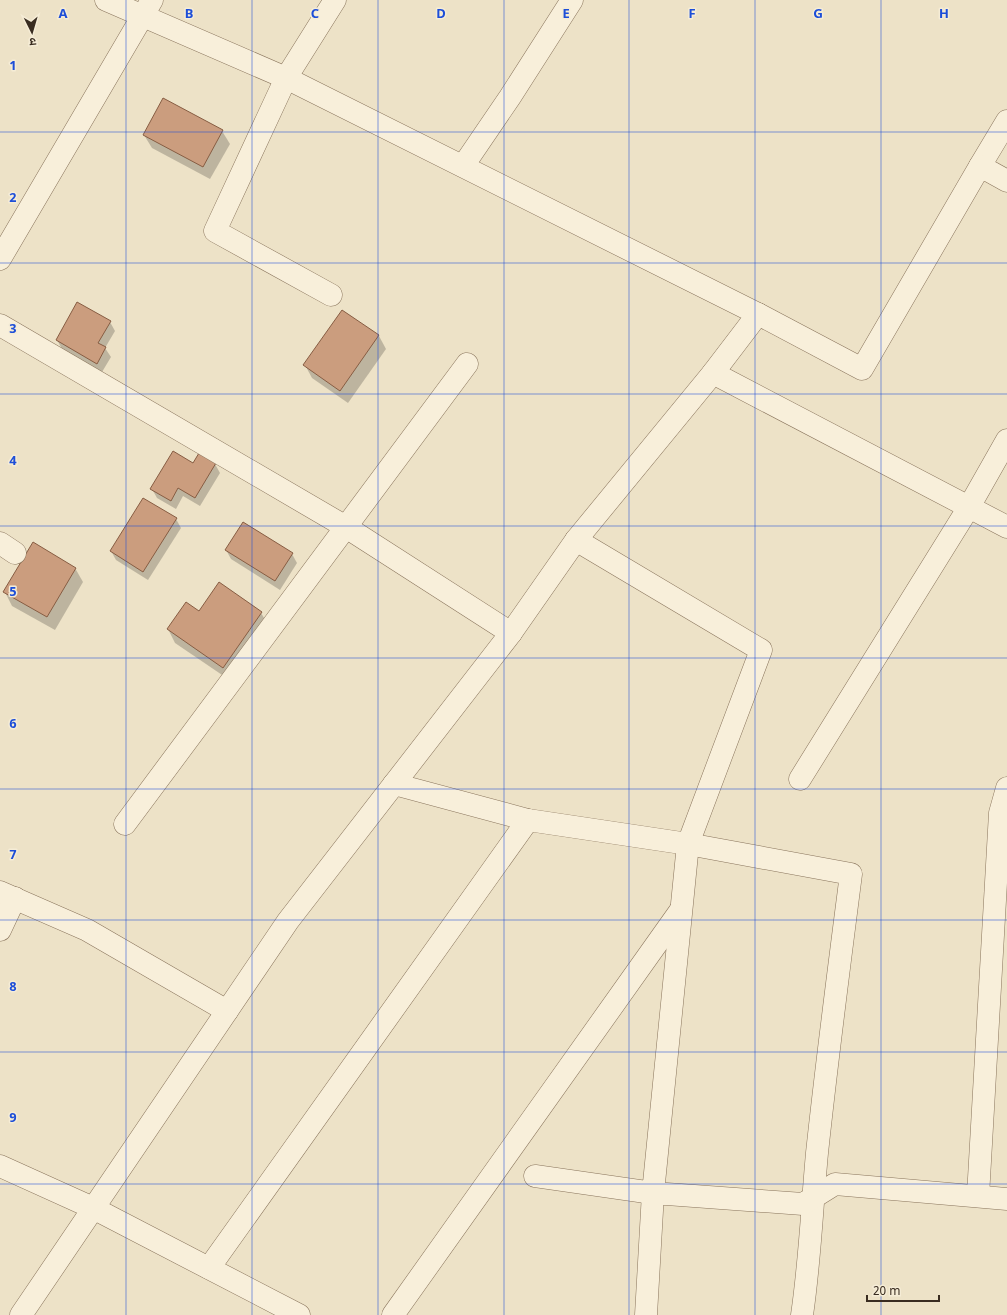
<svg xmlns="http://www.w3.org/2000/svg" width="1007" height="1315" font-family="Georgia,'Noto Sans Devanagari',serif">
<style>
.shadow{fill:#0003}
.building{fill:#cb9d7e;stroke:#875d43}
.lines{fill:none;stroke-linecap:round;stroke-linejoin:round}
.minor-casing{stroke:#89745c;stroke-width:23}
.minor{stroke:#f8efda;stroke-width:22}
.grid{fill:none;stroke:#1d4ed8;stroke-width:1;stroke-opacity:0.55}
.grid-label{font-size:13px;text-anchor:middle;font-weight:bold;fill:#1d4ed8;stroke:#f5ecd6;stroke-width:3;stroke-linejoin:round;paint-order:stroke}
</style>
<rect width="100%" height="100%" fill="#ede2c7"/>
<g class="shadow">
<polygon points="222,131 230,144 210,179 152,148 144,135"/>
<polygon points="343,311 379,336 386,349 348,403 312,378 305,365"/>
<polygon points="110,322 115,331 105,348 111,357 102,372 62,349 57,340"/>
<polygon points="193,464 215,464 220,473 200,506 183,496 176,509 157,498 152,489"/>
<polygon points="176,519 181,528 148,580 116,560 111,551"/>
<polygon points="226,550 292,554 297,563 280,590 231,559"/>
<polygon points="75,568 83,582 55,630 12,606 5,592"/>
<polygon points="199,612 261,613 269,626 231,681 175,643 168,629"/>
</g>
<g class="building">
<polygon points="163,98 223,130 203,167 143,135"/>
<polygon points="77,302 111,321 98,343 106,347 97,364 56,340"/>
<polygon points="342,310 379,335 340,391 303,365"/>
<polygon points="173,451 193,463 199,453 216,463 195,498 178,488 171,501 150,489"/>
<polygon points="143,498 177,518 143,572 110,551"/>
<polygon points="243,522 293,553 275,581 225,550"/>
<polygon points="33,542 76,568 47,617 3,592"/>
<polygon points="219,582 262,612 223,668 167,629 186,602 199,611"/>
</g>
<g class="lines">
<defs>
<g id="minor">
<polyline points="463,166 510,97 572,0"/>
<polyline points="980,166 1007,121"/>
<polyline points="0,259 152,0"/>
<polyline points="331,295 215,231 286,78 335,0"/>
<polyline points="758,314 862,369 980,166 1007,181"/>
<polyline points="0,325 346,527 511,633"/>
<polyline points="713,373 1007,527"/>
<polyline points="0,543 15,553"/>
<polyline points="800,779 969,507 1007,440"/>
<path d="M394,784L528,820L688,844L851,874C839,967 827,1059 817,1153C812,1207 810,1261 802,1315"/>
<polyline points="125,824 467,364"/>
<polyline points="0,892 87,930 227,1011"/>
<polyline points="0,930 15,898"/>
<polyline points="0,1166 93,1208 299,1315"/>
<polyline points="535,1176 653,1193 688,844 761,650 576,540"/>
<polyline points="978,1196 1000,813 1007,788"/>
<polyline points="209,1268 528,820"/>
<polyline points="21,1315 288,921 511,633 576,540 713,373 758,314 286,78 106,0"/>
<polyline points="393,1315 680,911"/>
<polyline points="646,1315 653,1193 803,1204 835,1184 1007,1199"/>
</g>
</defs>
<use href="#minor" class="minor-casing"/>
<use href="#minor" class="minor"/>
</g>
<path class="grid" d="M126,0V1315M252,0V1315M378,0V1315M504,0V1315M629,0V1315M755,0V1315M881,0V1315M0,132H1007M0,263H1007M0,394H1007M0,526H1007M0,658H1007M0,789H1007M0,920H1007M0,1052H1007M0,1184H1007"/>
<g class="grid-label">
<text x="63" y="18">A</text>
<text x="189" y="18">B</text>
<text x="315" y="18">C</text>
<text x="441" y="18">D</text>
<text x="566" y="18">E</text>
<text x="692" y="18">F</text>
<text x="818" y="18">G</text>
<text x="944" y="18">H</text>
<text x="13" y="70">1</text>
<text x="13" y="202">2</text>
<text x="13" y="333">3</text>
<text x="13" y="465">4</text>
<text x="13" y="596">5</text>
<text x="13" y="728">6</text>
<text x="13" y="859">7</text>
<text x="13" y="991">8</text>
<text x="13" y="1122">9</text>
</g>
<g transform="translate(32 32) rotate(175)" stroke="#f5ecd6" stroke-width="3" paint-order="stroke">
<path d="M0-3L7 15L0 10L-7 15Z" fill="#392c20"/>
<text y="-6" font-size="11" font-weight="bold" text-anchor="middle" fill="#392c20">उ</text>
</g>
<path d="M867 1295v6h72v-6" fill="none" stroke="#392c20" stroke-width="2"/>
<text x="873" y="1295" font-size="12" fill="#392c20" stroke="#f5ecd6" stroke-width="3" paint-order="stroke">20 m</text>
</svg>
